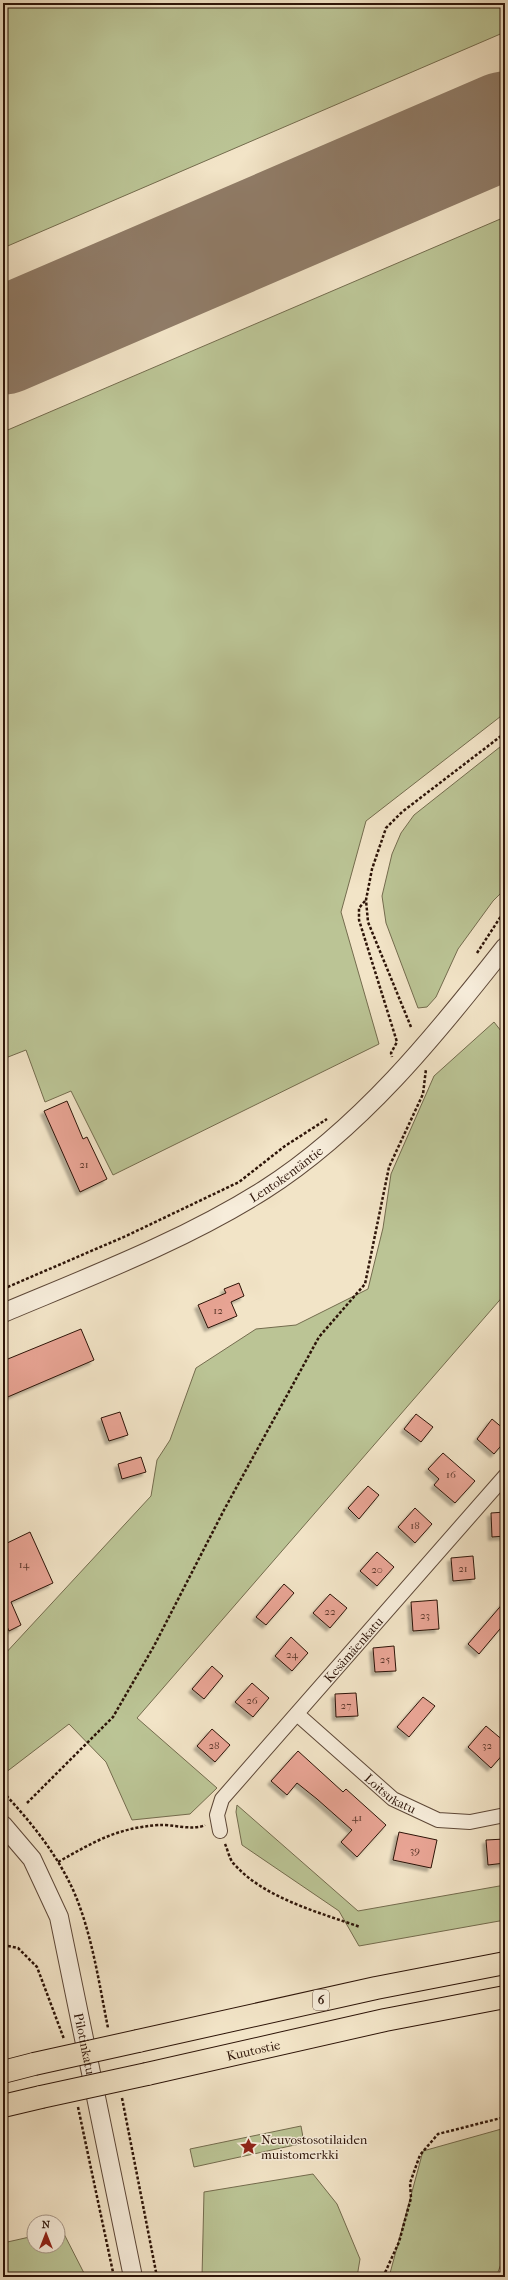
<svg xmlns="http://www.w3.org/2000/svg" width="508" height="2280" font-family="'IM FELL French Canon',serif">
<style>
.green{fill:#bbc495;stroke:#746c4e}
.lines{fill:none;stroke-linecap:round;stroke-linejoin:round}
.runway{stroke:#907c68;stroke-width:107}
.building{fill:#e8a494;stroke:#2d1408;filter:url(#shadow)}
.minor-casing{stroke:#5e4838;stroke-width:16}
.tertiary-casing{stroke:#5e4838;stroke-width:20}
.trunk-casing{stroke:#2d1408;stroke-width:24}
.path{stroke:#2d1408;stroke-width:2.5;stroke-dasharray:3 2;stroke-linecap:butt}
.minor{stroke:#f7eddb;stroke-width:14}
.tertiary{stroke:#f7eddb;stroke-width:18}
.trunk{stroke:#f2e4c7;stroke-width:22}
.trunk-bridge-casing{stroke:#2d1408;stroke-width:24;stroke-linecap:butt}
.trunk-bridge{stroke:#f2e4c7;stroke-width:22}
.labels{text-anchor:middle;stroke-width:3;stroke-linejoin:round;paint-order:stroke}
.number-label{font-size:11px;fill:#5c382b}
.shield{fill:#f7eddb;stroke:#6a5547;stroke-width:1}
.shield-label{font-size:12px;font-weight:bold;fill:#2d1408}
.street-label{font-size:13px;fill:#2d1408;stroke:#f7eddb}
.poi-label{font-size:13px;fill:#2d1408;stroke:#f7eddb;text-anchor:start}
</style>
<defs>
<filter id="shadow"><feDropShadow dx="-3.5" dy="3.5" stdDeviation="1" flood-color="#0004"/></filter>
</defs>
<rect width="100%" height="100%" fill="#f2e4c7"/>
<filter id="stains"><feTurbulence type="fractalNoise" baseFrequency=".005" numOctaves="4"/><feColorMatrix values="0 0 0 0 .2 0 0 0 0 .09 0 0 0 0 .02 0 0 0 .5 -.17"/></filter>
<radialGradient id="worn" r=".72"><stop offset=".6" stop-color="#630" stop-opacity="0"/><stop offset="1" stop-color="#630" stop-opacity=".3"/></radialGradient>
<g class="green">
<polygon points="3,3 505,3 505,32 3,248"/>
<polygon points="505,217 505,713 366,821 341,912 379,1044 113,1175 71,1091 45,1102 26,1050 3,1059 3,432"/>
<polygon points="505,743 505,889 493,901 458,949 436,997 427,1007 418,1008 386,923 382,896 392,854 401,833 414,815"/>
<polygon points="494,1022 505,1036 505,1294 137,1718 217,1788 190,1814 132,1820 106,1762 69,1724 5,1773 3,1771 3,1656 151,1496 157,1460 170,1440 196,1368 256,1329 296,1325 368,1289 383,1228 391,1174 434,1076"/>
<polygon points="237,1805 358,1911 505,1885 505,1920 359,1946 339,1911 242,1845 236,1812"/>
<polygon points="3,1887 5,1888 5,1950 3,1952"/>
<polygon points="301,2126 304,2143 194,2167 190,2149"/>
<polygon points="505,2128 505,2254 496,2277 389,2277 423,2151"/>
<polygon points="313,2174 337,2204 360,2259 357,2277 202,2277 204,2192"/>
<polygon points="62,2230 86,2277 3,2277 3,2243 34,2236 34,2246 58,2246 58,2231"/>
</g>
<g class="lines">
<polyline class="runway" points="3,341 505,125"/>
</g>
<g class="building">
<polygon points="67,1101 83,1139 87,1137 107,1179 80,1192 44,1111"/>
<polygon points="239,1283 244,1296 231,1302 237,1316 208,1328 198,1305 226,1293 224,1289"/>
<polygon points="81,1329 94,1360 3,1399 3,1361"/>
<polygon points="120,1412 128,1435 109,1441 101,1418"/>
<polygon points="416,1414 433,1427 421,1442 404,1429"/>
<polygon points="492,1419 505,1430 505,1441 494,1454 477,1439"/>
<polygon points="443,1453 475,1481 455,1503 434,1485 439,1479 428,1469"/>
<polygon points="141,1457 146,1472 122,1479 118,1464"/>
<polygon points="368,1486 379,1495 359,1519 348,1508"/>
<polygon points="415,1508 432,1524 415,1543 398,1527"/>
<polygon points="505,1512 505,1536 492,1537 491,1513"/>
<polygon points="30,1532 53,1583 11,1602 21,1625 9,1631 3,1617 3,1545"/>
<polygon points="377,1552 394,1567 377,1586 360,1571"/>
<polygon points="473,1556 475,1579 453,1581 451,1558"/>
<polygon points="284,1584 294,1593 266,1625 256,1617"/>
<polygon points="330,1594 347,1608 330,1628 313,1613"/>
<polygon points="437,1600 439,1629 413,1631 411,1602"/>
<polygon points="505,1601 505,1623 479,1654 468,1644"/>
<polygon points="291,1637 308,1653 292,1671 275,1656"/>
<polygon points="394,1646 396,1671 375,1672 373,1648"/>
<polygon points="212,1666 223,1676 204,1699 192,1689"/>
<polygon points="252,1683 269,1698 253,1717 235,1702"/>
<polygon points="356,1693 358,1716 336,1717 335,1694"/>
<polygon points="423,1697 435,1706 409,1737 397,1727"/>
<polygon points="486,1726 505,1742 505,1752 491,1768 468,1747"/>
<polygon points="212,1729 230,1745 215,1762 197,1746"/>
<polygon points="298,1751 343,1792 346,1789 386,1825 357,1857 341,1842 352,1830 317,1799 297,1783 287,1795 271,1781"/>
<polygon points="399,1832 437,1840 431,1868 393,1860"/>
<polygon points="505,1839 505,1863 488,1865 486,1840"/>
</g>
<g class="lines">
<defs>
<g id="minor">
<path id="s1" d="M297,1714L393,1799L438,1820L470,1822L505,1815"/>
<path id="s2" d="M220,1831L217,1815L222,1799L505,1476"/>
</g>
<g id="tertiary">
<path id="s3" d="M3,1313C91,1276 183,1241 264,1190C360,1129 436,1035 505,947"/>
<path id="s4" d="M3,1825L32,1859L59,1917L133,2277"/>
</g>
<g id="trunk">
<polyline points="138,2041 376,1988 505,1963"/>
<polyline points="3,2072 34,2064"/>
<path id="s5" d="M147,2074L385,2020L505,1997"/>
<polyline points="3,2106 41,2097"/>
</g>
</defs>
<use href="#minor" class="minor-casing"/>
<use href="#tertiary" class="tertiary-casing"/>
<use href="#trunk" class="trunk-casing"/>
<g class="path">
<polyline points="365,901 359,908 359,920 397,1042 391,1053 392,1057"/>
<polyline points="477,953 505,910"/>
<polyline points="411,1027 368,922 366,900 372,869 386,828 402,812 505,733"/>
<polyline points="3,1289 126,1236 239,1182 285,1146 327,1119"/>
<path d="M3,1792C31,1822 57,1854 74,1892C92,1934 99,1983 108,2028"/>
<polyline points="27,1803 113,1717 154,1646 224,1510 319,1337 365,1284 389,1167 423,1094 426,1069"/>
<path d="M225,1844C228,1850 229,1859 234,1864C264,1898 318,1912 360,1927"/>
<path d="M58,1862C94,1842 116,1828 159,1825C172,1824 193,1831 205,1825"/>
<polyline points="3,1945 18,1948 37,1967 64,2039"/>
<polyline points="122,2098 157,2277"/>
<polyline points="78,2107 114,2277"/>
<polyline points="383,2277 399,2242 411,2198 410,2183 420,2155 438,2134 505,2117"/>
</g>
<use href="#minor" class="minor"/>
<use href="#tertiary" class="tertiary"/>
<use href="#trunk" class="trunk"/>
<defs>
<g id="trunk-bridge">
<polyline points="34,2064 138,2041"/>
<polyline points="41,2097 147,2074"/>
</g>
</defs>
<use href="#trunk-bridge" class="trunk-bridge-casing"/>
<use href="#trunk-bridge" class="trunk-bridge"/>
</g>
<defs>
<symbol id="sight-bare" viewBox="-9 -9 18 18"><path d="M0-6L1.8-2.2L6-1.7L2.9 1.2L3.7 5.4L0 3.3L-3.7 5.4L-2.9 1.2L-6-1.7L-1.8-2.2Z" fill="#8f2418" stroke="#f7eddb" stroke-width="2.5" paint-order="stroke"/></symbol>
</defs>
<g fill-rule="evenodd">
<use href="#sight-bare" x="236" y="2134" width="25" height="25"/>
</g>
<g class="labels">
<g class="number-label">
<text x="84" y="1168">21</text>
<text x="218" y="1314">12</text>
<text x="451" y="1478">16</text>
<text x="415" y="1529">18</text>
<text x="24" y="1568">14</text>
<text x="463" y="1572">21</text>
<text x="377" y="1573">20</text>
<text x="330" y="1615">22</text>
<text x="425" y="1619">23</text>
<text x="292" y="1658">24</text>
<text x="385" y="1663">25</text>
<text x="252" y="1704">26</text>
<text x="346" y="1709">27</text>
<text x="214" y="1749">28</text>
<text x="487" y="1749">32</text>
<text x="357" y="1821">41</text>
<text x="415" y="1854">39</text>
</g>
<rect class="shield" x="313" y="1990" width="16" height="20" rx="3"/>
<g class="shield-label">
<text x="321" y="2004">6</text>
</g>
<g class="street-label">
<text dy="5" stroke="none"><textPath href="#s3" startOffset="316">Lentokentäntie</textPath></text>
<text dy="5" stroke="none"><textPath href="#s2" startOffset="232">Kesämäenkatu</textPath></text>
<text dy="5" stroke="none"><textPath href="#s1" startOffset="123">Loitsukatu</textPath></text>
<text dy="5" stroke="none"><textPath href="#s4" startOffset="238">Pilotinkatu</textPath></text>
<text dy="5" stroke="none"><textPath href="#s5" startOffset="109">Kuutostie</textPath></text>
</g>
<g class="poi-label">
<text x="261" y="2144">Neuvostosotilaiden<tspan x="261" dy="15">muistomerkki</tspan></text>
</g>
</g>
<rect width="508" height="2280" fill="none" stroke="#f2e4c7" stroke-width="16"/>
<rect x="4" y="4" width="500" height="2272" fill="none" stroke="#2d1408" stroke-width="2"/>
<rect x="8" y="8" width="492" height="2264" fill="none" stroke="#2d1408"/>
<g transform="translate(46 2234)"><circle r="19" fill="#f7eddb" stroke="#a69687"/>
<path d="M0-3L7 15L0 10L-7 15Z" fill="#8f2418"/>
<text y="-6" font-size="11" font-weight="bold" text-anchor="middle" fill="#2d1408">N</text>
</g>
<rect width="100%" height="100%" filter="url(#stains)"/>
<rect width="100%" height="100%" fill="url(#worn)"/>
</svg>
